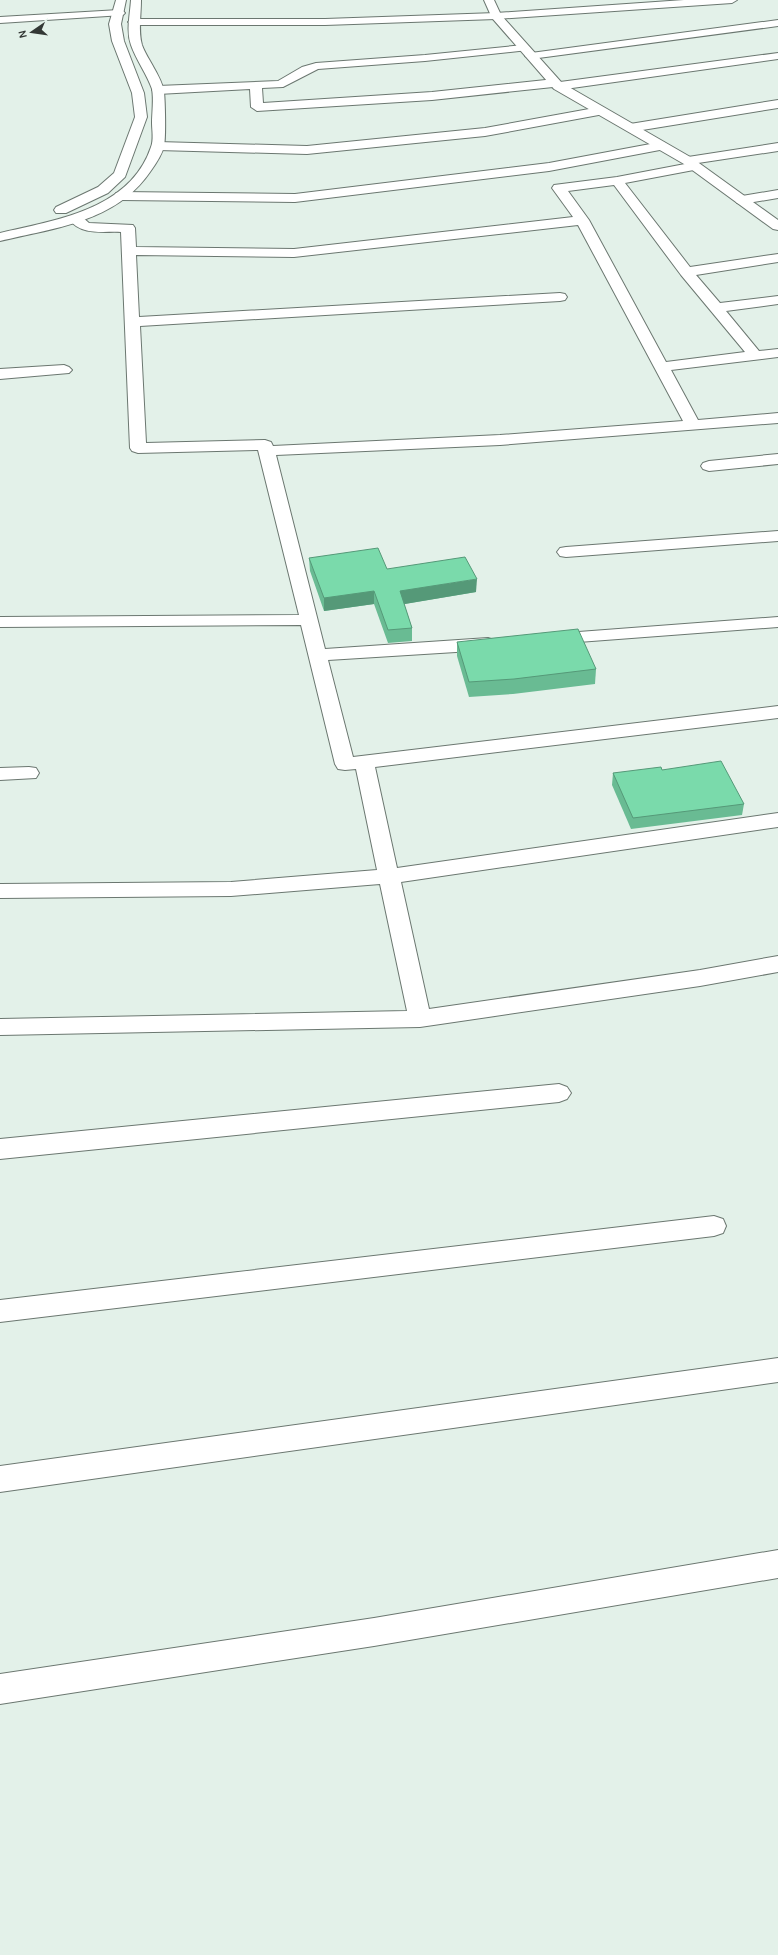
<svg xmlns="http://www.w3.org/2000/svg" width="778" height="1955" font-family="Karla,sans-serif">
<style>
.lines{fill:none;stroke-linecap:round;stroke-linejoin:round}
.minor-casing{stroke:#6b7770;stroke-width:2}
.tertiary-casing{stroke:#6b7770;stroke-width:2}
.primary-casing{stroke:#6b7770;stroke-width:2}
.minor{fill:#fff;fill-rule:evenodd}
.tertiary{fill:#fff;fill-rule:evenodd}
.primary{fill:#fff;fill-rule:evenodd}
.wall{fill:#69bb93}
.shaded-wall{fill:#559978}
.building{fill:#7adaab;stroke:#559978}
</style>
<rect width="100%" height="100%" fill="#e3f1e9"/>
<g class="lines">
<defs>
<g id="minor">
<polygon points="684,0 737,0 732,3 496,19 325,25 134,25 128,22 134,19 325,19 496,13"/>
<polygon points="119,10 123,11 125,13 123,15 0,23 0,17"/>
<polygon points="778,20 778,26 531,59 525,56 531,53"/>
<polygon points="524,45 528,46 530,48 528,50 425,61 318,69 283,87 262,88 263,103 432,92 555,79 560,82 778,53 778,59 558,90 553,87 432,100 257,111 251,107 250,89 158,94 152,90 158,86 278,81 302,67 316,63 425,55"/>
<polygon points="778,100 778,108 630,132 624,128 630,124"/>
<polygon points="600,107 606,111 604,114 485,136 307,154 158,150 152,146 158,142 307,146 485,128"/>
<polygon points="661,142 665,143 667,146 665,149 549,171 295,202 121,200 116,199 114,196 116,193 121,192 295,194 549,163"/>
<path d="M778,143V151L698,163L700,166L699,169L625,183L690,267L778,254V262L696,275L720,303L778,296V304L726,311L759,351L778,349V357L671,370L698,420L778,413V423L500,445L276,455L325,649L488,638L494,640L497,644L494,648L488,650L328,660L353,757L778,706V718L375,767L397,868L778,813V827L401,882L429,1009L700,970L778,956V972L700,986L420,1027L0,1035V1019L407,1011L380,884L231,896L0,898V884L231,882L377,870L356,769L345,770L338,769L335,764L301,625L0,627V617L299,615L258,450L138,453L132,451L130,448L121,232C103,231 81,236 69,219L71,216H81L89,223L133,225L135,228L136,247L294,249L573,217L552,188L554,185L617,177L685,164L682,161L688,157ZM614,185L681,275L745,352L666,362L589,220L568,191ZM578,225L683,421L500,435L273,446L271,442L265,440L146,443L140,326L560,301L565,300L567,297L565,294L560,293L139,317L136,255L294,257Z"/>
<polygon points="778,190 778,198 742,204 737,203 735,200 737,197 742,196"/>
<polygon points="64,365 69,367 72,370 69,373 0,379 0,369"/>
<polygon points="778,454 778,464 709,471 703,469 701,466 703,463 709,461"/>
<polygon points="778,531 778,541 566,557 560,556 557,552 560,548 566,547"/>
<polygon points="778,617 778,627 552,644 546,643 543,639 546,635 552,634"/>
<polygon points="29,767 36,768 39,773 36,778 0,780 0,768"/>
<polygon points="559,1084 567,1087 571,1093 567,1099 559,1102 0,1159 0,1139"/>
<polygon points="714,1216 723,1219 726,1226 723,1233 714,1236 0,1322 0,1300"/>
<polygon points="778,1358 778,1382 0,1492 0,1466"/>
<polygon points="778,1550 778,1578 374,1646 0,1704 0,1674 374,1618"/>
</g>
<polygon id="tertiary" points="484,0 494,0 501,15 562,83 692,158 778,220 778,230 773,229 684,164 554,89 492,18"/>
<g id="primary">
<polygon points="116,0 126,0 121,24 124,41 144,93 147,117 125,177 108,193 66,213 56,213 54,210 56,207 98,187 114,173 135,117 132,93 112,41 109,24"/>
<path d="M131,0H141C141,15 138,31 142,45C147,59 162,77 164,92C165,101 166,138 164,146C162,155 155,165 150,172C116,222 54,228 0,241V233C55,220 130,210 151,147C154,140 152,130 152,123C152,113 154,99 152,89C147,74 136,60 131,45C126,31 130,15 131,0Z"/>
</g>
</defs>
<use href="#minor" class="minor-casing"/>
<use href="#tertiary" class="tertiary-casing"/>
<use href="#primary" class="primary-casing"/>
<use href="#minor" class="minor"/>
<use href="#tertiary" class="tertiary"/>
<use href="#primary" class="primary"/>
</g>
<g class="wall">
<polygon points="309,558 387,569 476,592 404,604 412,628 412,641 388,643 374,604 324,611 310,571"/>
<polygon points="457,642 596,669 595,684 513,694 469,697 457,656"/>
<polygon points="662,770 744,804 742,815 631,829 612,785 613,773"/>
</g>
<g class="shaded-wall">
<polygon points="477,579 476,592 399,605 400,591"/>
<polygon points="374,591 374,604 324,611 324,598"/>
</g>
<g class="building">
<polygon points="378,548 387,569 465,557 477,579 400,591 412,628 388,630 374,591 324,598 309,558"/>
<polygon points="578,629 596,669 514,679 469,682 457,642"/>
<polygon points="721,761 744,804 633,818 613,773 661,767 662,770"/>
</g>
<g transform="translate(32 32) rotate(257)" stroke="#e3f1e9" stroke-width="3" paint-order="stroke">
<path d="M0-3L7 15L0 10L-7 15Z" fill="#333835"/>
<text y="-6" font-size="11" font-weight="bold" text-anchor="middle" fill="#333835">N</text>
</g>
</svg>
